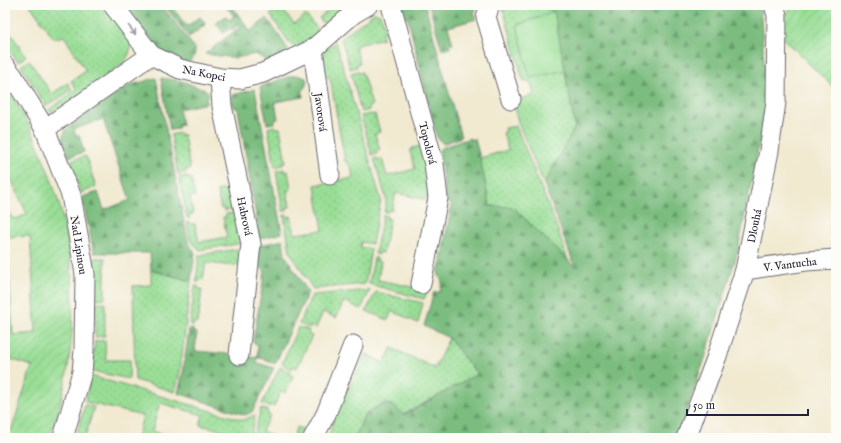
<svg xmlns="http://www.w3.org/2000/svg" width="841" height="443" font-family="'IM FELL English',serif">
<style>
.grass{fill:url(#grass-dots);stroke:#5e8068}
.forest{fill:url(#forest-firs);stroke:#4e705d}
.garden{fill:url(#garden-furrows);stroke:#5e8068;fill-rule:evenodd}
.pitch{fill:#9ade96;stroke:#5e8068}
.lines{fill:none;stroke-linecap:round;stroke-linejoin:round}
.minor-casing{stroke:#6a6870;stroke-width:21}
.minor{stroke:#fff;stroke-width:19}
.oneway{stroke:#9c9ca7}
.labels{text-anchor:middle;stroke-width:3.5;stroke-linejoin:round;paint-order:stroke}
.street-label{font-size:11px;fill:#22223b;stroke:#fdfcf7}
</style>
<defs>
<pattern id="grass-dots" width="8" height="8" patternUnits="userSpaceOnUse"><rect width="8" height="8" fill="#9ade96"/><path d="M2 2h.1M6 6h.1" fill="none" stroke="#84be82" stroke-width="1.8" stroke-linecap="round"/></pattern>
<pattern id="forest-firs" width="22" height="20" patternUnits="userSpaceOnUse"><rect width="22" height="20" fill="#7bbd7f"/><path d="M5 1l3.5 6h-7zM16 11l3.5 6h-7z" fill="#649969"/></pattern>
<pattern id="garden-furrows" width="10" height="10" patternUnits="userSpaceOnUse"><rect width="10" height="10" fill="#9ade96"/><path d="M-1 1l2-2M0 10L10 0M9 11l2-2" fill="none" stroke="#84be82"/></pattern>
</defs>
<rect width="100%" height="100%" fill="#fdfcf7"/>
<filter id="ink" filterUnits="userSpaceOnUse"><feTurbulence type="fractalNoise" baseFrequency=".025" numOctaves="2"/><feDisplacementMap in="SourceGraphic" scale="8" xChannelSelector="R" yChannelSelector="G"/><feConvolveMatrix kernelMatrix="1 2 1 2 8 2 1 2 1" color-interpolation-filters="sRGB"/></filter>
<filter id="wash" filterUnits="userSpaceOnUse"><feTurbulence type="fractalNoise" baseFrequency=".012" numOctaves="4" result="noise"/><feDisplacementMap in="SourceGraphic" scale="16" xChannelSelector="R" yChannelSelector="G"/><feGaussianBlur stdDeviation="0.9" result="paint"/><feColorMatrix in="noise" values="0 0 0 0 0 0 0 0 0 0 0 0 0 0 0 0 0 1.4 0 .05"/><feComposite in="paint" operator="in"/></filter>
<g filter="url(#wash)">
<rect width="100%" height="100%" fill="#f1ead1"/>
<g class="grass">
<polygon points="30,5 108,5 130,36 131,46 129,54 124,63 62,108 50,112 48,110 77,90 71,81 86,71 64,36 54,39"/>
<polygon points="277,5 279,5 294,24 306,15 317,28 317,33 297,48 291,45 270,15 276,10 275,6"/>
<polygon points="336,5 344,5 347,10 328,24 322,22 319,18"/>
<polygon points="502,5 542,5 554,12 517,25 530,78 565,70 575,127 544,184 519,125 512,101 534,95 531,83 523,80"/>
<polygon points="374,13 380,14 386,29 382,33 383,38 355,46 360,63 357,64 357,67 350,69 341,38"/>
<polygon points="7,28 26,56 18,62 5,45 5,30"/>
<polygon points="336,42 381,200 372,244 361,242 360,247 371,249 365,284 313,289 290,252 284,215 287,215 288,217 291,216 295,234 323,230 315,185 353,178 351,166 345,161 330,78 324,75 320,53"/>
<polygon points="29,60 52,94 68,83 72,90 46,106 21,66"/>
<polygon points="358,71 359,73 362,72 372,105 369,106 369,110 361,112 351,73"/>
<polygon points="371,114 371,115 375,114 380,132 375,134 380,150 376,151 377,154 372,155 361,116"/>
<polygon points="275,126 276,128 280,128 286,162 283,163 283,165 275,167 268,128"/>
<polygon points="516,126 555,222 568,260 513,207 490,206 480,158 508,150 503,133 505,132 505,128"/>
<polygon points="179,133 180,135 184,135 190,169 186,170 186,172 178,174 171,135"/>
<polygon points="426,145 429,198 423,199 396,193 392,210 389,210 388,212 384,212 386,203 386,198 374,159 377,158 378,160 382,159 387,176 415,169 410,151 412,150 412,148"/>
<polygon points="86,156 96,187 81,193 70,161"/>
<polygon points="284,169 284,172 288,171 291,189 287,191 290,207 286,208 287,211 283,211 276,171"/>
<polygon points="187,176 187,179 191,178 195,196 190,197 193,214 189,215 190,218 187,218 179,177"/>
<polygon points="233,188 237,208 224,211 224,208 221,209 217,191"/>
<polygon points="238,212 244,243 199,250 190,240 187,222 190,222 191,224 195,224 199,242 227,237 223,217 226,217 226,214"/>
<polygon points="383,215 387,216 387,219 390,219 383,253 379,252 378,255 375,254"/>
<polygon points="245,248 241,263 235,266 206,263 203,280 200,279 199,282 196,282 199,255"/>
<polygon points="94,258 105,258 105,298 97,299"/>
<polygon points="374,258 377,258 377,261 381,262 378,280 428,290 424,299 369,284"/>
<polygon points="151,270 191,281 180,372 175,392 135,380 133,286 151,285"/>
<polygon points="195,286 198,286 198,289 202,289 198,323 194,323 193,326 190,325"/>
<polygon points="370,290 361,309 344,301 336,318 323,312 316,328 312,326 311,328 299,324 312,295"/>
<polygon points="376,292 423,303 418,323 392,311 388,320 366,311"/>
<polygon points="96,303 105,303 105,336 95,337"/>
<polygon points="298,327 309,330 308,334 312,336 297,368 294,366 292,369 282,364"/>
<polygon points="449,338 477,374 403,415 392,405 382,404 365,414 355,438 328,438 336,412 366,354 384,363 392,348 435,368"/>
<polygon points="105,340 106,360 130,360 129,379 91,371 95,341"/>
<polygon points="280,367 291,372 290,375 293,376 286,393 281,391 274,407 271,405 269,407 262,404"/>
<polygon points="91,376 243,420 255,415 250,438 244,438 244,436 200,425 203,415 160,403 152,431 169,436 168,438 137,438 143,416 85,402"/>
<polygon points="85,405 94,407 85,438 75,438"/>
<polygon points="261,408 268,411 267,414 270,415 262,431 277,438 253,438"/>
<polygon points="297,427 307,431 303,438 292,438"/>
</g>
<g class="forest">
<path d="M119,5H161L194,47C197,54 193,60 187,63L158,53Z"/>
<polygon points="164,5 170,5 187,26 200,17 205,22 204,26 189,37"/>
<polygon points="225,5 231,5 251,31 267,18 288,49 288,54 268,62 256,54 235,58 205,54 241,26 239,24 232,30 231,28 223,33 216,23 226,16 229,20 234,16"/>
<polygon points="398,5 425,5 461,137 443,144 437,137 408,19 402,15"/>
<polygon points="429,5 477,5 474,14 476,19 448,27 453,44 449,45 450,48 442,50"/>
<polygon points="542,5 760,5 767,104 737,254 705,358 679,432 676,438 355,438 365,414 383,404 392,405 404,415 477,374 449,338 424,326 434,292 440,292 442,281 438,273 452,205 446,201 439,150 441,148 470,138 471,140 475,139 480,158 490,206 513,207 575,267 544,184 575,127 554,12"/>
<polygon points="297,75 306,78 307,83 302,92 303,97 275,102 278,119 275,120 275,123 267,124 260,87 287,77"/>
<polygon points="156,78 188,242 195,253 191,281 151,270 150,253 94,253 82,197 98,192 104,210 130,200 103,119 74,129 75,135 79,135 84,152 69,157 62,138 66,130 71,126 120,91 131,85"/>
<polygon points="161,78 182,81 207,91 209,94 206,98 207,103 179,109 182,125 178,126 178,129 170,130"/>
<polygon points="255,89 282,233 255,240 256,229 258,227 238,109 234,107 231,98 233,95"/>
<polygon points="283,240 285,255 308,292 275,364 265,359 257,358 258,347 253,341 265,271 257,264 256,246"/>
<polygon points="189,329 193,329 193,332 197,333 195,351 239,355 257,358 257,363 274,368 252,412 245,415 178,393 183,373"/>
</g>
<g class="garden">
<polygon points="794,5 836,5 836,90 779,34 781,18"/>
<path d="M5,85C12,97 21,109 27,121C31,129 34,138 38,146C45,163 52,180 57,197C81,276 77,361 50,438H9L32,366L10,359L5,375V212L8,211L12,218L16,219L27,214L5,166ZM30,236L36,333L13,335L7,237Z"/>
</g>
<polygon class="pitch" points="554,12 565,70 530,78 517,25"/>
</g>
<g filter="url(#ink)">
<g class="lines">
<defs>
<g id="minor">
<polyline points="113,5 151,55"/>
<polyline points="391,5 434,164 438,198 421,284"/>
<polyline points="490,5 486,17 511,99"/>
<polyline points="313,49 330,175"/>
<polyline points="5,66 13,76 45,129 71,195 85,274 84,350 82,372 63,438"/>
<polyline points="220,78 222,106 251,244 239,355"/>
<polyline points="45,129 151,55 180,69 220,78 240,79 263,73 313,49 353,14 368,5"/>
<polyline points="745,270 806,261 836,259"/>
<polyline points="313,438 326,414 353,345"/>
<polyline points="686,438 717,356 745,270 769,151 776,102 777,15 774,5"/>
</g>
</defs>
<use href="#minor" class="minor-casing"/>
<use href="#minor" class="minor"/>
</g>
<defs><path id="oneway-shaft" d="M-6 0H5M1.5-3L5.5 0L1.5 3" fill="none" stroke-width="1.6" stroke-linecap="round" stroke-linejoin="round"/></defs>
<use class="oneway" href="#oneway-shaft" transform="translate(132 30) rotate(53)"/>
</g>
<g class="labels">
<g class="street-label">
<text transform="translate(204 73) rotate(11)" y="4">Na Kopci</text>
<text transform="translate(321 112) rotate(82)" y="4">Javorová</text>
<text transform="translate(428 143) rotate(76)" y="4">Topolová</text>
<text transform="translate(245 216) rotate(78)" y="4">Habrová</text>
<text transform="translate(754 226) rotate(-78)" y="4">Dlouhá</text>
<text transform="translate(79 245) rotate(81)" y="4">Nad Lipinou</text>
<text transform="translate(790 264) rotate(-7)" y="4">V. Vantucha</text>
</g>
</g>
<rect width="841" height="443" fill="none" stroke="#fdfcf7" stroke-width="20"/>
<path d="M687 409v6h121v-6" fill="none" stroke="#22223b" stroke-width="2"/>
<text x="693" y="409" font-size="12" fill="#22223b" stroke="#fdfcf7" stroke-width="3" paint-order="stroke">50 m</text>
</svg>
